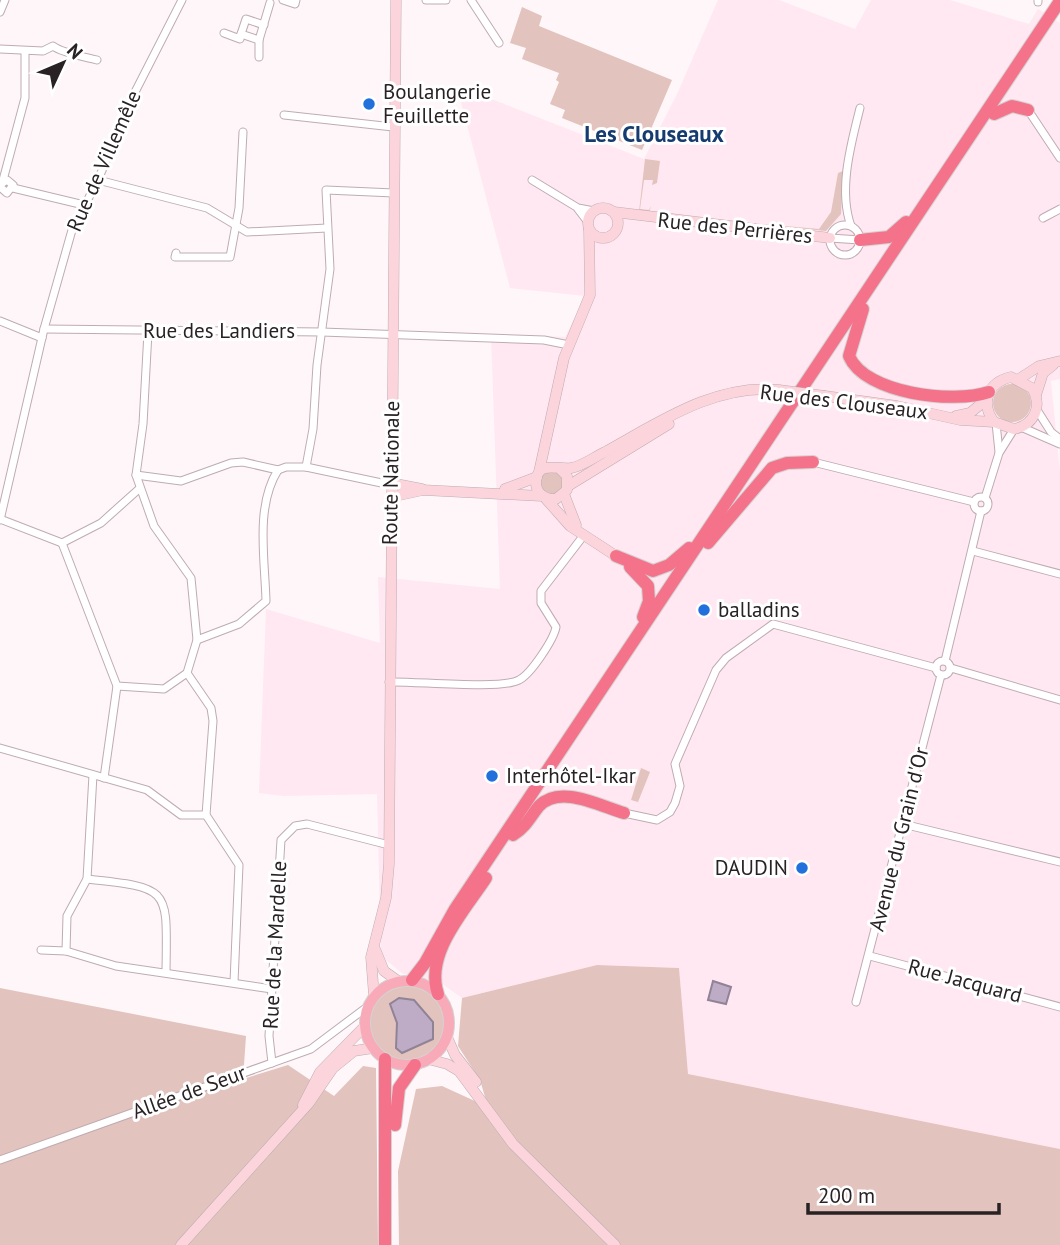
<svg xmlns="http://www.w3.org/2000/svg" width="1060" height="1245" font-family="'PT Sans',sans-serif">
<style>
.built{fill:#ffe8f1}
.green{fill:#e2c3bd}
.water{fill:#beacc7;stroke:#918396;stroke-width:2}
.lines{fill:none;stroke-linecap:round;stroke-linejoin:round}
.street-casing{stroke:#bfacb3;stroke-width:9}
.secondary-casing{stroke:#bfacb3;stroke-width:11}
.primary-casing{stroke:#d4d3d3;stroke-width:12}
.highway-casing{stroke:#d4d3d3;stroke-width:14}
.street{stroke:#fff;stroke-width:7}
.secondary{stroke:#fcd5dc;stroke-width:10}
.primary{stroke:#f9aab9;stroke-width:10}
.highway{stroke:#f5728b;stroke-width:12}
.secondary-bridge-casing{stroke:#bfacb3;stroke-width:11;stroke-linecap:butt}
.secondary-bridge{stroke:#fcd5dc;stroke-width:10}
.poi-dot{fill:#2170db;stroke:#fff;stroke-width:2.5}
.labels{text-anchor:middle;stroke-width:6;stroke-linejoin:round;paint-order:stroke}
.poi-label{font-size:21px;fill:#292225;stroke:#fff;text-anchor:start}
.street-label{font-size:21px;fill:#292225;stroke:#fff}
.neighbourhood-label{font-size:23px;font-weight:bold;fill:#163b6f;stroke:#fff}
</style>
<rect width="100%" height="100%" fill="#fef6f9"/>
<polygon class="built" points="718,0 779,0 855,29 871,0 950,0 1029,24 1038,9 1060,23 1060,379 1051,381 1060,473 1060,1149 687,1074 679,968 597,965 462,998 438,981 403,974 381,956 377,794 284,796 259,793 266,609 380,643 378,577 500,589 491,334 565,337 585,296 510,288 461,102 476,93 644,159 678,92"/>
<g class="green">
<polygon points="522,7 542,16 539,26 672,80 642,150 562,118 565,110 550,104 559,82 556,80 559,73 522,59 526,48 510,43"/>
<polygon points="645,159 660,161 657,183 652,185 653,180 644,180 640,209 649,210 651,206 649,213 639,212"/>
<polygon points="843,171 841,214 826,231 749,223 819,229 831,212 838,173"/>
<circle cx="1012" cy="403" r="19"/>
<circle cx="552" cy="483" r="12"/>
<polygon points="641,768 650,772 638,802 631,800"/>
<polygon points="597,965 679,968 688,1074 1060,1149 1060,1245 399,1245 398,1171 416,1089 442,1086 488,1107 480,1080 458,1046 462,998"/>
<circle cx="407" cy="1023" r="37"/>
<polygon points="0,988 246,1036 243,1079 288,1065 334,1096 363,1066 376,1068 378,1245 0,1245"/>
</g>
<g class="water">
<polygon points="713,981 731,987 726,1004 708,1000"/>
<polygon points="399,998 414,1000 433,1022 433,1039 402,1053 396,1048 397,1023 390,1004"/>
</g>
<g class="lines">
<defs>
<g id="street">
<polyline points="283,0 295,4 296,0"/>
<polyline points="426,0 446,0"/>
<polyline points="471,0 499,43"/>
<polyline points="1038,0 1038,2"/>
<polyline points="0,12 5,0"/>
<polyline points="224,33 240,39 241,34"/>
<polyline points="259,40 241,34 246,19 264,25"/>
<path d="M0,49L43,51L53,46C62,53 85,57 97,60"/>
<polyline points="259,57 259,40 270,3"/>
<polyline points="1028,110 1060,158"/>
<polyline points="284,115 393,127"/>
<polyline points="3,180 25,98 25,52"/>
<polyline points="98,180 207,208 247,232 327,228"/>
<polyline points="532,180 578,208 594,211"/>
<polyline points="0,185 7,180 13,185 7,193 0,187"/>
<polyline points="13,188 84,205"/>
<polyline points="578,209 588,222"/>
<polyline points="1043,218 1060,209"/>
<circle cx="845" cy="240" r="15"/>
<path d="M851,226C838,190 851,144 860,108"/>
<polyline points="830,238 860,240"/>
<polyline points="176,253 175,257 230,257 239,208 243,132"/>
<polyline points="0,321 42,338"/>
<polyline points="44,329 322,332 544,340 569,345"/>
<polyline points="148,332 143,424 136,475 154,526 191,578 197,640 187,673 211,708 213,721 206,815 239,865 234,982"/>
<polyline points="1037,410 1051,432 1060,439"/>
<polyline points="996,423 999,452"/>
<polyline points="1021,427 1060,444"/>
<polyline points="813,462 974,502"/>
<polyline points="306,467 313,429 317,365 330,269 326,190 394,193"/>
<polyline points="136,475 181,481 231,463 243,462 278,470 286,467 306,467 391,485"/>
<circle cx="981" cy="504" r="7"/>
<polyline points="985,498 999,453 1014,429"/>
<polyline points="0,519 62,543"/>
<polyline points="0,520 44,329 72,230 98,180 133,96 182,0"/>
<polyline points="62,543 117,686 104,778"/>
<polyline points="62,543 101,523 140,488"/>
<polyline points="973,551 1060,574"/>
<path d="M197,640L239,624L266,601C265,560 255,506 278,470"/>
<circle cx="943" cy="668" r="7"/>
<polyline points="945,661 981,511"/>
<polyline points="951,668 1060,700"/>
<path d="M389,682C415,681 501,690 519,680C531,674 554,639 556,627L541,603V591L584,535"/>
<polyline points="117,686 164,689 187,673"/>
<polyline points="0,748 147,790 181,815 206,815"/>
<polyline points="624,813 657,820 670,812 675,803 680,786 675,764 716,670 726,658 773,624 936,668"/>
<polyline points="903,824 1060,862"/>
<path d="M87,879C172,888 167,888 166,972"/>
<polyline points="41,950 66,951 116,966 272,989"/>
<polyline points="66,951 67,916 87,879 93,775"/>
<polyline points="870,956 1060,1007"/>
<polyline points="856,1002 941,675"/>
<polyline points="272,1063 269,1036 281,840 295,826 307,824 389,845"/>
<polyline points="0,1160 311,1049 367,1007"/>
</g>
<g id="secondary">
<circle cx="603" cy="223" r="15"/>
<polyline points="614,212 830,238"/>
<polyline points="1019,379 1039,366 1060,361"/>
<polyline points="1036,395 1043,373 1053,365"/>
<path d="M825,396L897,406L960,420L994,422L1014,429C1034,425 1043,407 1032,388L1011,377C988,382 980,403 994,422"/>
<polyline points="956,416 970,413 987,399"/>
<path d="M559,468L567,476V490L556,499C545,500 535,493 536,481C538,460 558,470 571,468C583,466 594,457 605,452C658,423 715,383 779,390"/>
<polyline points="539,472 564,358 590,295 589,229"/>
<polyline points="391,483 422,489"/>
<polyline points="568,486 669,424"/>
<polyline points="505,489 537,477"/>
<polyline points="564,494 576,525"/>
<polyline points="391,497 423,490 542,496"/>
<polyline points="546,499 570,526 616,556"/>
<polyline points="375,949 384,971 398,981"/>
<polyline points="374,996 371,957 386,898 389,864 396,0"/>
<polyline points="447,1037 455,1055 476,1082"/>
<polyline points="428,1059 447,1064 459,1071 513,1144 615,1245"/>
<polyline points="303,1105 320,1072 365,1026"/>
<polyline points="181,1245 309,1103 333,1068 354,1051 373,1048"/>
</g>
<circle id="primary" cx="407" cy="1023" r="42"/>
<g id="highway">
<polyline points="994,114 1012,106 1028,110"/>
<polyline points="860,240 889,237 906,222"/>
<path d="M863,309L849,356C865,394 954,404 989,392"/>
<polyline points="708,543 772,468 787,463 813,462"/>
<polyline points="616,556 653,571 669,565 689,548"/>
<polyline points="630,567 648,586 649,601 643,617"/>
<path d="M513,835C526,827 530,817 539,806C560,784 600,806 624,813"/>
<polyline points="412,980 425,963 455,909 1060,1"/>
<path d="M438,994C424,954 465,910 486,878"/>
<polyline points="395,1125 399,1088 415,1065"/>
<polyline points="385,1245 385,1059"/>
</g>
</defs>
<use href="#street" class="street-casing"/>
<use href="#secondary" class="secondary-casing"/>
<use href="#primary" class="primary-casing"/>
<use href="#highway" class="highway-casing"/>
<use href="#street" class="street"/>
<use href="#secondary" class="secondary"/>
<use href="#primary" class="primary"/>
<use href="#highway" class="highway"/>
<defs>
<polyline id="secondary-bridge" points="779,390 825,396"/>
</defs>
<use href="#secondary-bridge" class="secondary-bridge-casing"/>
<use href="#secondary-bridge" class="secondary-bridge"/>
</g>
<g class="poi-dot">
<circle cx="369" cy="104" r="7"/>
<circle cx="704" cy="610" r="7"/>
<circle cx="492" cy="776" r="7"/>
<circle cx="802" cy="868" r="7"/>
</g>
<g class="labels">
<g class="poi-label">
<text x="383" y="99">Boulangerie<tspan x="383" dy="24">Feuillette</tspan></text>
<text x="718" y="617">balladins</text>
<text x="506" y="783">Interhôtel-Ikar</text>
<text x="788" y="875" text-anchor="end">DAUDIN</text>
</g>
<g class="street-label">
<text transform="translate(104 161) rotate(-66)" y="7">Rue de Villemêle</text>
<text transform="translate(735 228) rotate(6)" y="7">Rue des Perrières</text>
<text x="219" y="338">Rue des Landiers</text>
<text transform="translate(844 402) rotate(7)" y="7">Rue des Clouseaux</text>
<text transform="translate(391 473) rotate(-89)" y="7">Route Nationale</text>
<text transform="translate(899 839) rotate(-76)" y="7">Avenue du Grain d'Or</text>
<text transform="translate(275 945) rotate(-87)" y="7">Rue de la Mardelle</text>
<text transform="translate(965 981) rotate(15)" y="7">Rue Jacquard</text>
<text transform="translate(189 1092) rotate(-20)" y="7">Allée de Seur</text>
</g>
<g class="neighbourhood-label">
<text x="654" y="142">Les Clouseaux</text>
</g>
</g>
<g transform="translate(63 63) rotate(46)" stroke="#ffffff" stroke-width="5" paint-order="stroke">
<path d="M0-5L12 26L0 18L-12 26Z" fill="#292225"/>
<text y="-10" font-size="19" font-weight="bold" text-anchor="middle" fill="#292225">N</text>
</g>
<path d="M808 1203v10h191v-10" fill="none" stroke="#292225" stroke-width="3.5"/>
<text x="818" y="1203" font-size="21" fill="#292225" stroke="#ffffff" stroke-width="5" paint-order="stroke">200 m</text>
</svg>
